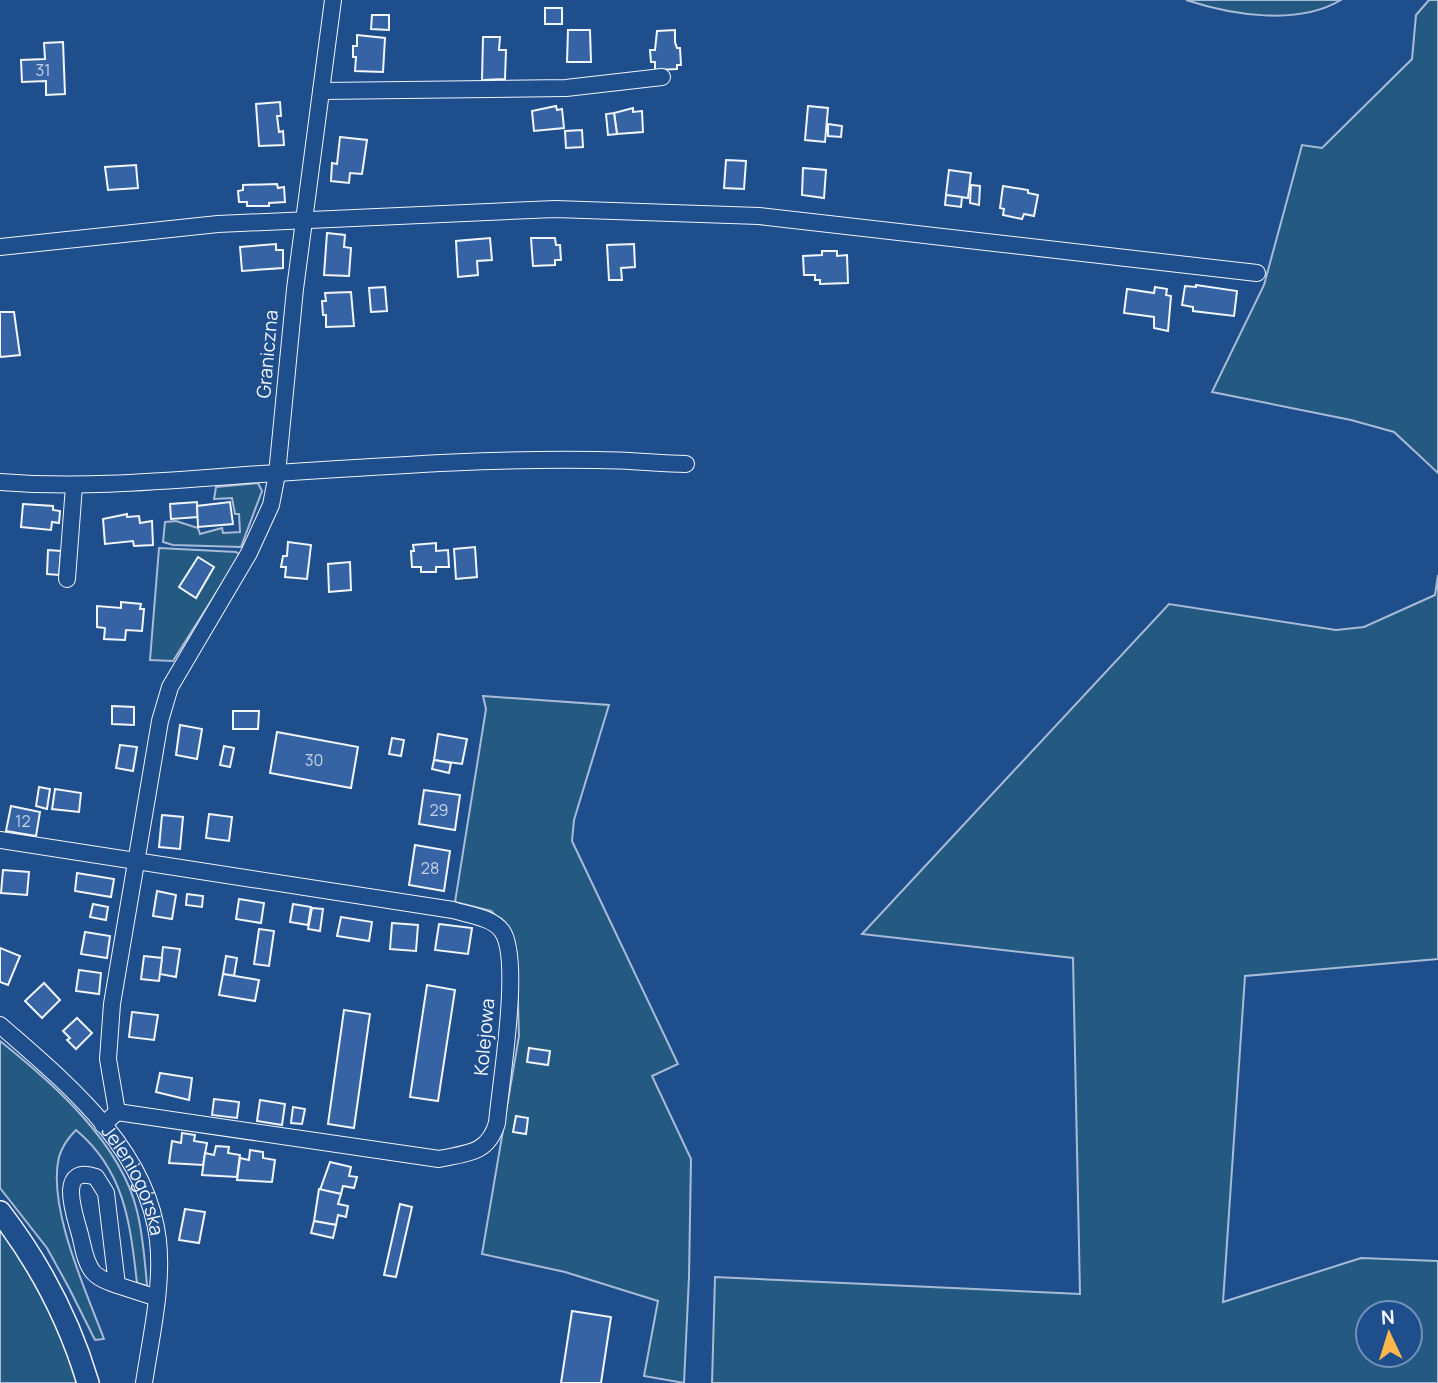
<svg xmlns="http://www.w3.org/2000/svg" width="1438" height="1383" font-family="Manrope,sans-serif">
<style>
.green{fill:#245a82;stroke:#a8bbd7;stroke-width:2;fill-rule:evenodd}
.building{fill:#3563a3;stroke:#f2f6ff;stroke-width:2}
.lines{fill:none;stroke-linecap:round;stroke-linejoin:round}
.minor-casing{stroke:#f2f6ff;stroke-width:18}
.major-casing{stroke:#f2f6ff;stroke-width:24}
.minor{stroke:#1f4e8c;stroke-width:16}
.major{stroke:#1f4e8c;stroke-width:21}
.labels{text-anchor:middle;stroke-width:5;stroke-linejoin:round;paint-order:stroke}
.number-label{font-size:16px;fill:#c3d1e8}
.street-label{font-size:19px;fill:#f2f6ff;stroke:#1f4e8c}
</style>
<rect width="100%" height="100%" fill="#1f4e8c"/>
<g class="green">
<path d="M1186,0H1341C1298,26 1232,15 1186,0Z"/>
<polygon points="1429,0 1438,0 1438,473 1394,432 1351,420 1212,392 1264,285 1302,145 1322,148 1412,59 1416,15"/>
<polygon points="258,483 262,491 241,547 173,545 163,542 165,522 176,521 198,528 200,534 222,528 223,533 240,532 239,514 235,514 232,498 214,499 216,487"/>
<polygon points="159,548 236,552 240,555 173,661 150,660"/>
<path d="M1438,575V959L1245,976L1223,1302L1361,1258L1438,1261V1383H712L715,1277L1080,1294L1073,958L862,934L1169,604L1336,630L1364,627L1435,595ZM1410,1313V1355H1368V1313Z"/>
<polygon points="483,696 609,705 574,820 572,841 678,1064 652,1076 691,1159 689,1277 684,1383 644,1376 658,1301 565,1272 482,1254 519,1036 517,969 498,918 491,911 455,902 486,709"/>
<path d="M0,1041C53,1083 121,1143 137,1211C143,1235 145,1261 147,1286L137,1283C130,1223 125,1171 76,1130C69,1137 62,1147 59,1157C47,1207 86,1291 104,1339L95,1340L69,1288L47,1248L0,1188Z"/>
<polygon points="0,1227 31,1271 56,1320 79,1383 0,1383"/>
</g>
<g class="building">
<rect x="545" y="8" width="17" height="16"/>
<polygon points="372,15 389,15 389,30 371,29"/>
<polygon points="568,30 590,30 591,62 567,62"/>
<polygon points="675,30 675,42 677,48 680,48 681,65 677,65 677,69 655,70 655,62 651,62 650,50 655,50 657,31"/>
<polygon points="357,35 385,38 383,72 355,71 356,57 353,57 353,46 357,46"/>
<polygon points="483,37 500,37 499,50 506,50 505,79 482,80"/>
<polygon points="63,42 65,94 46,95 46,81 22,82 21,60 45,59 44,43"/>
<polygon points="280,102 281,116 277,116 279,132 283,131 284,145 259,146 256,104"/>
<polygon points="556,106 557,110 562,109 564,128 534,131 532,111"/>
<polygon points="808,106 828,108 825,142 805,140"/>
<polygon points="633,108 633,112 642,111 643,132 617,134 614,113"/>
<polygon points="614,113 617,134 608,135 606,114"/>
<polygon points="828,124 842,126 841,137 828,136"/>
<polygon points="582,130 583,147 566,148 565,131"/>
<polygon points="340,137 367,140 362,174 350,173 349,183 331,181 332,163 337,164"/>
<polygon points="726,160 746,161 744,189 724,188"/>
<polygon points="136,165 138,188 108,190 105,167"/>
<polygon points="803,168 826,170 824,198 802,195"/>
<polygon points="949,170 971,173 968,198 946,195"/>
<polygon points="277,184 278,188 284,187 285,202 269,203 269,206 247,206 247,202 239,202 238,191 243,190 243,185"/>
<polygon points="971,185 980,186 979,205 970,203"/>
<polygon points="1003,186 1028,190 1028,193 1038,195 1034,216 1024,214 1022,219 1003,215 1004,209 1000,208"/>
<polygon points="946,195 962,197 961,207 945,205"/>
<polygon points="327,233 345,235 344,247 351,248 349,276 324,275"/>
<polygon points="490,238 492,260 477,261 478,275 458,277 456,241"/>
<polygon points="531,238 555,238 556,245 560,245 561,260 555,260 555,265 533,266"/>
<polygon points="276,244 276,250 283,250 283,268 242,271 240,247"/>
<polygon points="634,244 635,267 621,268 622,280 609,280 607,245"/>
<polygon points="822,251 837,251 837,256 847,255 848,283 820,284 820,280 815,280 815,275 804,275 803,256 822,255"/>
<polygon points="1196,285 1237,291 1234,316 1193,311 1193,307 1182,305 1185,286 1196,287"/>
<polygon points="385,287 387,311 371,312 369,288"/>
<polygon points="1155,287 1167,289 1166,295 1171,296 1168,331 1154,328 1154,317 1124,313 1127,289 1154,293"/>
<polygon points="351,292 354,326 326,327 326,315 323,315 322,301 326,301 325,293"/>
<polygon points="0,312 14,312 20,355 1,357 0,355"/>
<polygon points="197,502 198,517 171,519 170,504"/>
<polygon points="230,502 233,524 198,527 197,506"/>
<polygon points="23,504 53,506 53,510 60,511 59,523 52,522 51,530 21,527"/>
<polygon points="127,514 127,517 139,516 140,523 152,521 153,545 134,546 133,541 105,544 103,519"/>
<polygon points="288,542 311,545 307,579 285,577 286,567 281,567 283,556 287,556"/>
<polygon points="436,543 436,551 448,550 449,567 436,567 436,572 421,572 421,567 412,567 411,551 414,551 413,545"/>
<polygon points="475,547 477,577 456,579 454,549"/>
<polygon points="48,550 61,551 59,575 47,574"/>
<polygon points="198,557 214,567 196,598 179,587"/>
<polygon points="350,562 351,590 329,592 328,564"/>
<polygon points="121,602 141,604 140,609 144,609 142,631 126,630 125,640 104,639 105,628 97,627 97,606 121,608"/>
<polygon points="112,706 134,707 134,725 112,724"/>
<polygon points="233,711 259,711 258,729 233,729"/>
<polygon points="180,725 202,729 197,759 176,755"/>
<polygon points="277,732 358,747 351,788 270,773"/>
<polygon points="438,734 467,739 462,764 434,760"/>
<polygon points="392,738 404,740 401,756 389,754"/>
<polygon points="120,745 137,747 133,771 116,768"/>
<polygon points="224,746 234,748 230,767 220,765"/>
<polygon points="434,760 451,763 449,773 432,769"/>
<polygon points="39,787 50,789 47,809 36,806"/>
<polygon points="55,789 81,793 79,812 52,809"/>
<polygon points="424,790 460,795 455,830 419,824"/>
<polygon points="11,806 40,812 36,836 6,831"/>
<polygon points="209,814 232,817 229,841 206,838"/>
<polygon points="162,815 183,817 180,849 159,847"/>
<polygon points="415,845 450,851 444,891 409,885"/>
<polygon points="3,870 29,872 27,895 1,893"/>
<polygon points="77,873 114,879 111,897 75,891"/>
<polygon points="157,891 176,895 172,919 153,916"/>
<polygon points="187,894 203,896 202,907 186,905"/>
<polygon points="239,899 264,903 261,923 236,919"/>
<polygon points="93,904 108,907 106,920 90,917"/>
<polygon points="293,904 311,907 308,925 290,922"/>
<polygon points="312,908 323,909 320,931 308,929"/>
<polygon points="341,917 372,922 369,941 337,936"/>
<polygon points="392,923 418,925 416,951 390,949"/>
<polygon points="439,924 472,928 468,954 435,950"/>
<polygon points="259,929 274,931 269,966 254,964"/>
<polygon points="85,932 110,936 107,958 81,954"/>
<polygon points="163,947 180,949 176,977 160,974"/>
<polygon points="0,948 20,956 8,985 0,982"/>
<polygon points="144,956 162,958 159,981 141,979"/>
<polygon points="226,956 237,958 234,976 223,974"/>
<polygon points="79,970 101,973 99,994 76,991"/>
<polygon points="223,974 259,980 255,1001 219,995"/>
<polygon points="44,983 60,1000 42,1018 25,1001"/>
<polygon points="427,985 455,990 438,1101 410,1097"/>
<polygon points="344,1010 370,1014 354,1128 328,1124"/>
<polygon points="132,1012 158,1015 154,1040 129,1037"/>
<polygon points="77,1018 92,1033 76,1049 67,1040 70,1038 63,1031"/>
<polygon points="529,1048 550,1051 548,1065 527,1062"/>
<polygon points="160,1073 192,1078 189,1100 156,1092"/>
<polygon points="214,1099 239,1102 237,1118 212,1115"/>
<polygon points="260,1100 285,1104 282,1125 257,1121"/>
<polygon points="293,1107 305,1109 302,1124 291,1123"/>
<polygon points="516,1116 528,1118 526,1134 513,1132"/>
<polygon points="182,1133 195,1135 194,1141 207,1143 203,1165 169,1163 172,1141 181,1143"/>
<polygon points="216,1146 229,1147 228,1153 240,1155 237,1177 202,1175 205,1153 214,1155"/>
<polygon points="250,1150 263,1152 263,1158 275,1160 272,1182 237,1180 240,1158 249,1160"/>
<polygon points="330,1162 351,1167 349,1176 357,1177 354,1188 343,1186 341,1194 320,1190"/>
<polygon points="319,1189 341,1194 338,1204 348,1206 346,1217 338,1215 336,1225 314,1221"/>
<polygon points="400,1204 412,1207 396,1277 384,1275"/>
<polygon points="185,1209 205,1212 199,1243 179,1240"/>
<polygon points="314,1221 336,1225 333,1238 311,1233"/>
<polygon points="572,1311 611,1317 601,1383 561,1383"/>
</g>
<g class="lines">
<defs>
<g id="minor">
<polyline points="321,91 566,88 662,77"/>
<polyline points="0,247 218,224 555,209 759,216 1257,273"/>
<path d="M0,482C88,489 173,480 261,474C372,467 484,458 596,460C626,460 656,463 686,464"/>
<polyline points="67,579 74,486"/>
<path d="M0,840L453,910C468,915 492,917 502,931C522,959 500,1086 497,1123C488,1154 467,1153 439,1159L117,1112"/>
<path id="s1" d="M0,1025C65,1082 147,1147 158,1240C163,1287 151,1336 144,1383"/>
<polyline points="103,1125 117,1112 108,1059 112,1004 160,721 170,687 249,553 271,505 277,474 295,289 333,0"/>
<path d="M117,1285C109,1282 99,1279 93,1272C84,1261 83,1244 79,1231C74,1213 57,1164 96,1177L106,1193L117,1285L157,1298"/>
</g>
<path id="major" d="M0,1212C40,1264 69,1319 88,1383"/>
</defs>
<use href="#minor" class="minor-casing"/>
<use href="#major" class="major-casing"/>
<use href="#minor" class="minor"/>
<use href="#major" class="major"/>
</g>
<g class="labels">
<g class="number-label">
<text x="43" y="76">31</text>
<text x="314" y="766">30</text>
<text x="439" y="816">29</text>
<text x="23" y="827">12</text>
<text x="430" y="874">28</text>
</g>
<g class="street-label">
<text transform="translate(267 354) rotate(-85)" y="7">Graniczna</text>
<text transform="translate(484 1037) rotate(-85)" y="7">Kolejowa</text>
<text dy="7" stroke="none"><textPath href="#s1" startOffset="208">Jeleniogórska</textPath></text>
</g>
</g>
<g transform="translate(1389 1334) rotate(356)"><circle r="33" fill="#1f4e8c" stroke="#7391ba" stroke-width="2"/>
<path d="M0-5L12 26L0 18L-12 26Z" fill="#ffb74d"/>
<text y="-10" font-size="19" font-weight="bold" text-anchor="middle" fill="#f2f6ff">N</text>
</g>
</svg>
